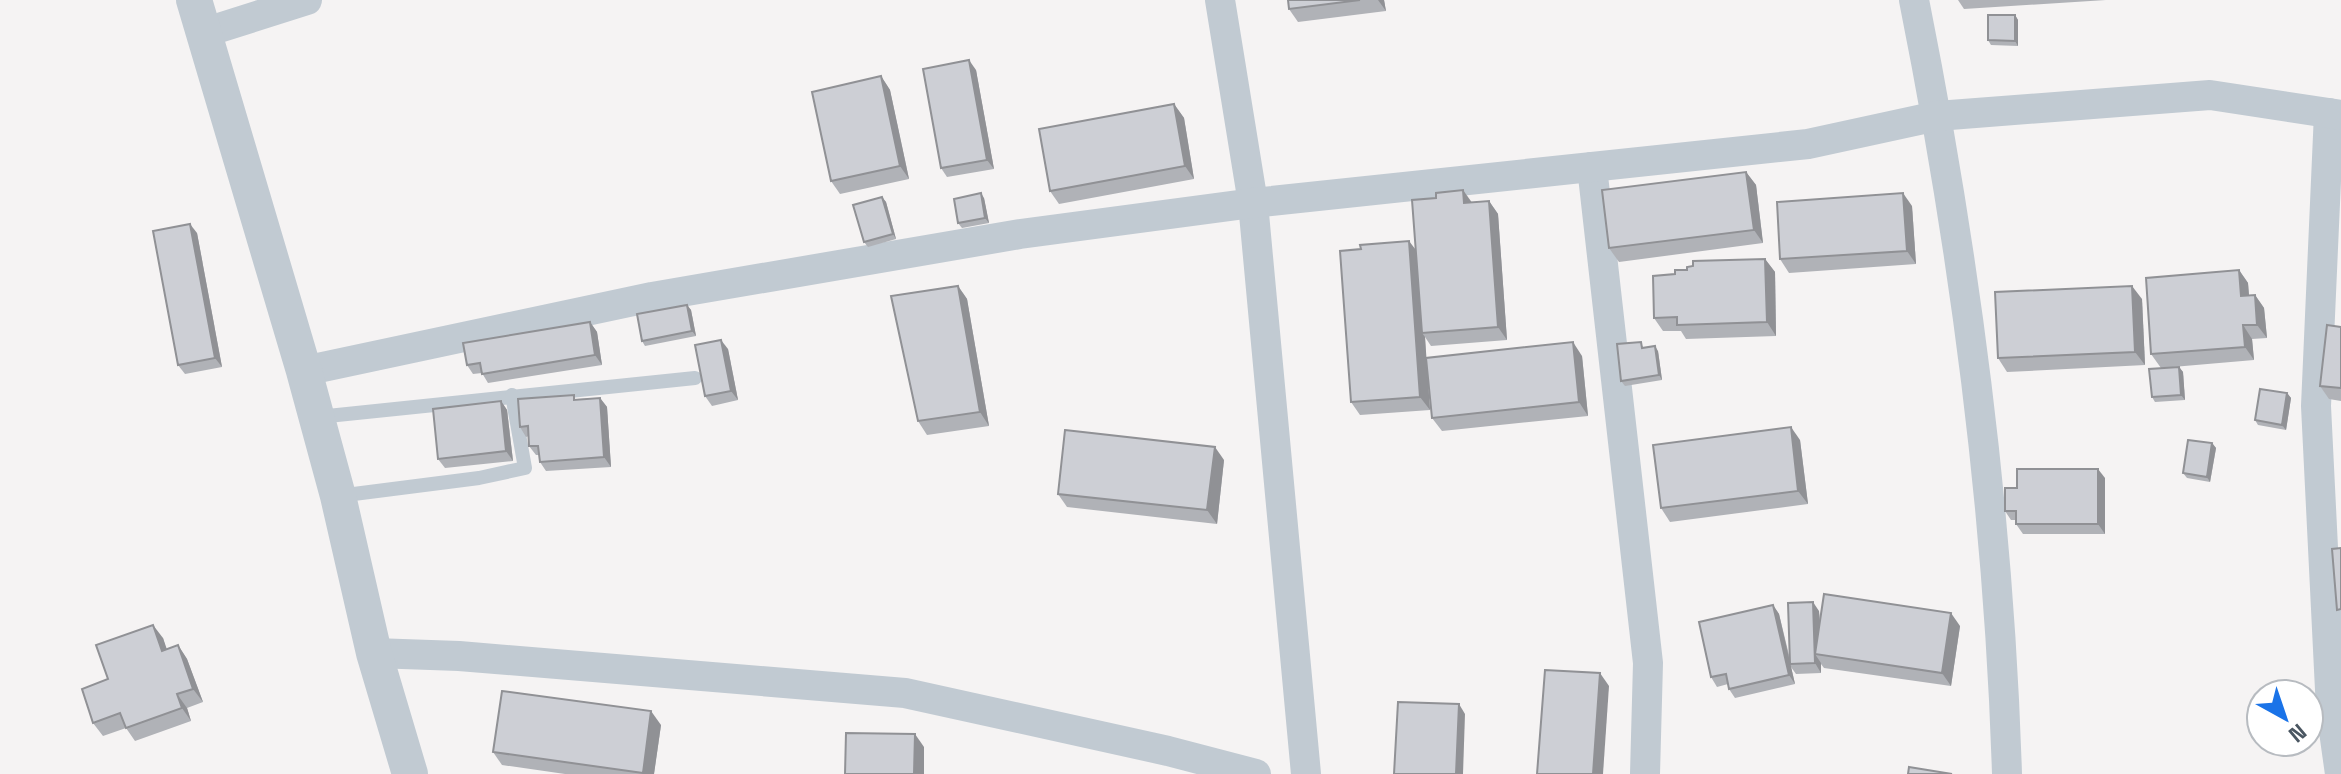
<svg xmlns="http://www.w3.org/2000/svg" width="2341" height="774" font-family="'Space Grotesk',sans-serif">
<style>
.lines{fill:none;stroke-linecap:round;stroke-linejoin:round}
.service{stroke:#c1cad2;stroke-width:14}
.minor{stroke:#c1cad2;stroke-width:30}
.tertiary{stroke:#c1cad2;stroke-width:36}
.wall{fill:#b0b2b7}
.shaded-wall{fill:#909195}
.building{fill:#cdcfd5;stroke:#909195;stroke-width:2}
</style>
<rect width="100%" height="100%" fill="#f5f3f3"/>
<g class="lines">
<g class="service">
<polyline points="318,417 695,378"/>
<polyline points="338,496 479,478 525,468 512,395"/>
</g>
<g class="minor">
<polyline points="1220,0 1253,203 1306,774"/>
<path d="M1914,0C1965,255 1999,514 2007,774"/>
<polyline points="203,33 307,0"/>
<polyline points="2329,113 2316,406 2331,710 2340,774"/>
<polyline points="1592,167 1648,663 1645,774"/>
<polyline points="304,371 652,297 1020,234 1253,203 1808,144 1937,116 2210,95 2341,115"/>
<polyline points="374,653 459,656 905,693 1168,751 1256,774"/>
</g>
<polyline class="tertiary" points="194,0 304,371 338,496 374,653 410,774"/>
</g>
<g class="wall">
<polygon points="1288,0 1384,0 1386,11 1298,22 1289,9"/>
<polygon points="1958,0 2106,0 1964,9"/>
<polygon points="2015,15 2018,20 2018,46 1991,45 1988,40"/>
<polygon points="976,70 994,169 947,177 941,168"/>
<polygon points="881,76 890,90 909,179 840,194 831,181"/>
<polygon points="1174,104 1184,118 1194,179 1059,204 1050,191"/>
<polygon points="1746,172 1756,185 1763,243 1619,262 1609,248"/>
<polygon points="882,197 886,202 896,239 868,247 864,242"/>
<polygon points="984,198 989,223 962,228 958,223"/>
<polygon points="1489,201 1498,214 1507,340 1431,346 1425,337 1426,358 1582,356 1588,416 1442,431 1432,418 1426,360 1430,410 1360,415 1351,402 1361,249 1415,250 1471,202"/>
<polygon points="1912,206 1916,264 1789,273 1780,259"/>
<polygon points="197,233 222,367 185,374 178,365"/>
<polygon points="1765,259 1775,272 1776,336 1686,339 1681,331 1663,331 1654,318 1675,274 1687,270"/>
<polygon points="2239,270 2248,283 2249,295 2255,295 2264,308 2267,338 2252,339 2254,360 2161,368 2151,354"/>
<polygon points="958,286 967,299 989,426 927,435 918,421"/>
<polygon points="2142,299 2145,365 2007,372 1998,358"/>
<polygon points="687,305 691,310 696,336 645,346 642,341"/>
<polygon points="590,322 597,332 602,365 488,383 482,373 473,374 467,365"/>
<polygon points="2341,327 2341,401 2329,399 2320,386"/>
<polygon points="728,349 738,400 712,406 705,396"/>
<polygon points="1658,351 1662,380 1625,386 1621,381"/>
<polygon points="2179,367 2183,372 2185,400 2155,402 2152,397"/>
<polygon points="2287,393 2291,398 2286,430 2258,425 2255,420"/>
<polygon points="600,398 607,407 611,467 546,471 540,462 539,455 536,455 529,446 529,436 526,437 520,427 577,399"/>
<polygon points="501,401 507,410 513,461 445,468 438,459"/>
<polygon points="1800,440 1808,504 1670,522 1661,508"/>
<polygon points="2212,443 2216,448 2210,482 2187,478 2183,473"/>
<polygon points="1224,460 1217,524 1067,507 1058,494"/>
<polygon points="2105,478 2105,534 2023,534 2016,524 2016,520 2011,520 2005,511 2017,488"/>
<polygon points="1773,605 1779,614 1790,659 1819,611 1820,621 1960,626 1951,686 1824,668 1821,664 1821,673 1796,674 1791,667 1795,684 1735,698 1729,689 1728,684 1717,687 1711,677"/>
<polygon points="163,638 166,649 178,645 187,659 203,702 187,708 191,721 135,741 126,728 103,736 93,723 108,679"/>
<polygon points="661,725 654,774 565,774 502,765 493,752"/>
</g>
<g class="shaded-wall">
<polygon points="1378,0 1384,0 1386,11"/>
<polygon points="2015,15 2018,20 2018,46 2015,41"/>
<polygon points="969,60 976,70 994,169 987,160"/>
<polygon points="881,76 890,90 909,179 900,166"/>
<polygon points="1174,104 1184,118 1194,179 1185,166"/>
<polygon points="1746,172 1756,185 1763,243 1754,230"/>
<polygon points="1463,190 1473,204 1464,203"/>
<polygon points="981,193 984,198 989,223 985,218"/>
<polygon points="1903,193 1912,206 1916,264 1907,251"/>
<polygon points="882,197 886,202 896,239 893,234"/>
<polygon points="1489,201 1498,214 1507,340 1498,327"/>
<polygon points="190,224 197,233 222,367 215,358"/>
<polygon points="1409,241 1419,254 1422,333 1425,337 1430,410 1420,397"/>
<polygon points="1765,259 1775,272 1776,336 1767,322"/>
<polygon points="2239,270 2248,283 2250,309 2241,296"/>
<polygon points="958,286 967,299 989,426 980,412"/>
<polygon points="2132,286 2142,299 2145,365 2135,352"/>
<polygon points="2255,295 2264,308 2267,338 2257,325"/>
<polygon points="687,305 691,310 696,336 692,331"/>
<polygon points="590,322 597,332 602,365 595,355"/>
<polygon points="2243,325 2252,339 2254,360 2245,347"/>
<polygon points="721,340 728,349 738,400 731,391"/>
<polygon points="1573,342 1582,356 1588,416 1579,402"/>
<polygon points="1655,346 1658,351 1662,380 1659,375"/>
<polygon points="2179,367 2183,372 2185,400 2181,395"/>
<polygon points="2287,393 2291,398 2286,430 2282,425"/>
<polygon points="600,398 607,407 611,467 604,457"/>
<polygon points="501,401 507,410 513,461 506,451"/>
<polygon points="1791,427 1800,440 1808,504 1798,491"/>
<polygon points="2212,443 2216,448 2210,482 2207,477"/>
<polygon points="1215,447 1224,460 1217,524 1207,510"/>
<polygon points="2098,469 2105,478 2105,534 2098,524"/>
<polygon points="1813,602 1819,611 1821,655 1815,654 1821,663 1821,673 1815,663"/>
<polygon points="1773,605 1779,614 1795,684 1789,675"/>
<polygon points="1951,613 1960,626 1951,686 1942,673"/>
<polygon points="153,625 163,638 172,664 162,651"/>
<polygon points="178,645 187,659 203,702 193,689"/>
<polygon points="1600,673 1609,686 1603,774 1593,774"/>
<polygon points="177,694 187,708 191,721 182,708"/>
<polygon points="1459,704 1465,714 1463,774 1456,774"/>
<polygon points="651,711 661,725 654,774 644,774 643,773"/>
<polygon points="915,734 924,747 924,774 914,774"/>
</g>
<g class="building">
<polygon points="1288,0 1360,0 1289,9"/>
<polygon points="1988,15 2015,15 2015,41 1988,40"/>
<polygon points="969,60 987,160 941,168 923,69"/>
<polygon points="881,76 900,166 831,181 812,92"/>
<polygon points="1174,104 1185,166 1050,191 1039,129"/>
<polygon points="1746,172 1754,230 1609,248 1602,190"/>
<polygon points="1463,190 1464,203 1489,201 1498,327 1422,333 1412,200 1436,198 1436,193"/>
<polygon points="981,193 985,218 958,223 954,199"/>
<polygon points="1903,193 1907,251 1780,259 1777,202"/>
<polygon points="882,197 893,234 864,242 853,205"/>
<polygon points="190,224 215,358 178,365 153,231"/>
<polygon points="1409,241 1420,397 1351,402 1340,251 1361,249 1360,245"/>
<polygon points="1765,259 1767,322 1677,325 1677,317 1654,318 1653,276 1675,274 1675,270 1687,270 1687,267 1693,266 1693,261"/>
<polygon points="2239,270 2241,296 2255,295 2257,325 2243,325 2245,347 2151,354 2146,278"/>
<polygon points="958,286 980,412 918,421 891,296"/>
<polygon points="2132,286 2135,352 1998,358 1995,292"/>
<polygon points="687,305 692,331 642,341 637,314"/>
<polygon points="590,322 595,355 482,374 480,363 467,365 463,343"/>
<polygon points="2327,325 2341,327 2341,388 2320,386"/>
<polygon points="721,340 731,391 705,396 695,345"/>
<polygon points="1573,342 1579,402 1432,418 1426,358"/>
<polygon points="1641,342 1642,348 1655,346 1659,375 1621,381 1617,344"/>
<polygon points="2179,367 2181,395 2152,397 2149,369"/>
<polygon points="2260,389 2287,393 2282,425 2255,420"/>
<polygon points="574,395 574,400 600,398 604,457 540,462 538,446 529,446 528,426 520,427 518,399"/>
<polygon points="501,401 506,451 438,459 433,409"/>
<polygon points="1791,427 1798,491 1661,508 1653,445"/>
<polygon points="1065,430 1215,447 1207,510 1058,494"/>
<polygon points="2188,440 2212,443 2207,477 2183,473"/>
<polygon points="2017,469 2098,469 2098,524 2016,524 2016,511 2005,511 2005,488 2017,488"/>
<polygon points="2341,548 2341,609 2337,610 2332,549"/>
<polygon points="1824,594 1951,613 1942,673 1815,654"/>
<polygon points="1813,602 1815,663 1790,664 1788,603"/>
<polygon points="1773,605 1789,675 1729,689 1726,674 1711,677 1699,622"/>
<polygon points="153,625 162,651 178,645 193,689 177,694 182,708 126,728 120,713 93,723 82,689 108,679 96,645"/>
<polygon points="1545,670 1600,673 1593,774 1537,774"/>
<polygon points="502,691 651,711 643,773 493,752"/>
<polygon points="1398,702 1459,704 1456,774 1394,774"/>
<polygon points="846,733 915,734 914,774 845,774"/>
<polygon points="1909,767 1952,774 1908,774"/>
</g>
<g transform="translate(2285 718) rotate(140)"><circle r="38" fill="#ffffff" stroke="#b7bbc0" stroke-width="2"/>
<path d="M0-6L14 30L0 20L-14 30Z" fill="#1a73e8"/>
<text y="-12" font-size="22" font-weight="bold" text-anchor="middle" fill="#4a5661">N</text>
</g>
</svg>
